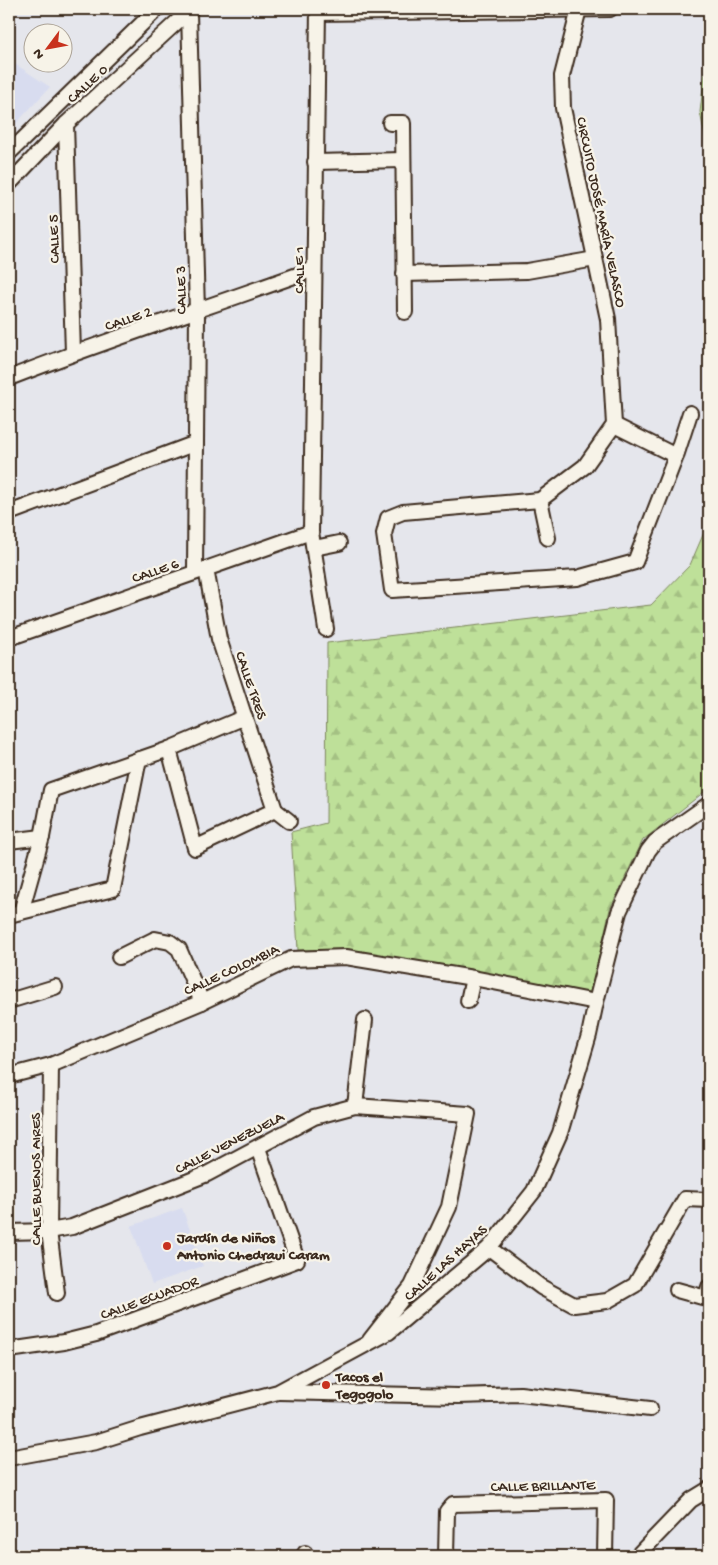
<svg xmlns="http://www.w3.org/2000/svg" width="718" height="1565" font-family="'Gochi Hand',sans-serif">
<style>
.built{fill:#d8dcef}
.forest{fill:url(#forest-firs);stroke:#7c855c}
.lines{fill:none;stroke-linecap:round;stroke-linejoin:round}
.street-casing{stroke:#3b2a1e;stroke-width:18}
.street{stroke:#f7f3e8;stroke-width:14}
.poi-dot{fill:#c8321e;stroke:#f7f3e8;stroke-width:2}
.labels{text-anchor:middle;stroke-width:4.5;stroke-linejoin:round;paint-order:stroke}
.street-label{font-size:15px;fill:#3b2a1e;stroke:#f7f3e8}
.poi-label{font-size:15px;font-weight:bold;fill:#3b2a1e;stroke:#f7f3e8;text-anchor:start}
</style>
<defs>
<pattern id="forest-firs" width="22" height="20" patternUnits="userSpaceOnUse" patternTransform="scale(1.25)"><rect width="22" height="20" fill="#bee099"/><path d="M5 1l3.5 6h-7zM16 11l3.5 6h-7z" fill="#a4c083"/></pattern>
</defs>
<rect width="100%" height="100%" fill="#e5e6ec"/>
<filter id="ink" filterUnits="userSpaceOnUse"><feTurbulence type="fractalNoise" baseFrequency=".02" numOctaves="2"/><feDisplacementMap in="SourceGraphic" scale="10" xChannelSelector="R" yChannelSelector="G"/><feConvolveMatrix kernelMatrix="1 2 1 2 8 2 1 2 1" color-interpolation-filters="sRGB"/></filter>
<g filter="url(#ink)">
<g class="built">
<polygon points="9,60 50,87 9,131"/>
<polygon points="182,1208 203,1266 152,1284 131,1226"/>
</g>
<g class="forest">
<polygon points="709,38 709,156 700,112"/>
<polygon points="709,521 709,788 643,840 610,909 590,996 349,949 298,950 291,832 326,823 327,643 651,605 690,565"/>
</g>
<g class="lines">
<defs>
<g id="street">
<polyline points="184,9 189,12 197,312 195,572"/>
<polyline points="318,9 311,532 326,629"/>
<polyline points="579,9 562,76 563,108 608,319 614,425 585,466 540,500 403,512 388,518 384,534 392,590 577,578 635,562 676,456 690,413"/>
<polyline points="318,13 610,9"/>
<polyline points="390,123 403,123 405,312"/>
<polyline points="66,124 73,353"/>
<polyline points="9,153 157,9"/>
<polyline points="315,162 403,160"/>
<polyline points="9,184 66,124 191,9"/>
<polyline points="404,274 527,271 595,259"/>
<path d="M9,378C109,339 212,306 314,269"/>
<polyline points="614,425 676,456"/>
<polyline points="540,500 548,538"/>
<polyline points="9,513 196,443"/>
<polyline points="314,548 339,543"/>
<polyline points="206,569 219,639 275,810"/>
<polyline points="9,638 311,532"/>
<polyline points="169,749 195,848 275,810"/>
<polyline points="275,810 289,821"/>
<polyline points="9,841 42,837"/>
<polyline points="21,912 42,837 51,790 169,749 245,717"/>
<polyline points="9,915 113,889 139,759"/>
<polyline points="119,957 155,939 170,942 179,949 202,1002"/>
<polyline points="9,1001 55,987"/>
<polyline points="468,1001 473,978"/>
<polyline points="51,1065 49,1231 57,1293"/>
<polyline points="9,1076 51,1065 202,1002 291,959 346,957 473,978 596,1002"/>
<polyline points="355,1106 365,1020"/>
<polyline points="9,1232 49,1231 72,1227 207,1174 314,1117 355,1106 468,1114 449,1207 412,1286 370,1340"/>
<polyline points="489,1248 541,1287 574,1305 607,1301 635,1285 685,1199 709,1200"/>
<polyline points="677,1290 706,1298 709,1287"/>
<polyline points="9,1350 64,1342 96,1334 297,1260 258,1148"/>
<polyline points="279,1392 458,1396 520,1394 650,1409"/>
<polyline points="9,1458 96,1442 140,1428 278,1392 389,1332 489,1248 534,1191 560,1133 589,1035 596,1002 619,912 648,851 655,842 709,804"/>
<polyline points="305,1553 305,1556"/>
<polyline points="446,1556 447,1511 453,1504 606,1500 605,1556"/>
<polyline points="637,1556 691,1500 709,1489"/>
</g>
</defs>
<use href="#street" class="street-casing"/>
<use href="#street" class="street"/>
</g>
</g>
<g class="poi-dot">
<circle cx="167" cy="1246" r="5"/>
<circle cx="326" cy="1385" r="5"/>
</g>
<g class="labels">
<g class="street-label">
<text transform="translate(87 83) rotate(-43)" y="5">CALLE 0</text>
<text transform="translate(602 212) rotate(78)" y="5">CIRCUITO JOSÉ MARÍA VELASCO</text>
<text transform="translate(53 239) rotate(-92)" y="5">CALLE 5</text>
<text transform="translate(298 270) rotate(-90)" y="5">CALLE 1</text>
<text transform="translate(180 290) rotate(-91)" y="5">CALLE 3</text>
<text transform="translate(128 318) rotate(-19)" y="5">CALLE 2</text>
<text transform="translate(155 570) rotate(-19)" y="5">CALLE 6</text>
<text transform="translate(252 685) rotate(71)" y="5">CALLE TRES</text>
<text transform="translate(231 969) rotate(-25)" y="5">CALLE COLOMBIA</text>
<text transform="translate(229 1142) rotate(-27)" y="5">CALLE VENEZUELA</text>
<text transform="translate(35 1179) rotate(-90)" y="5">CALLE BUENOS AIRES</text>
<text transform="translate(445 1262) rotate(-42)" y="5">CALLE LAS HAYAS</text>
<text transform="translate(149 1297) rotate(-20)" y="5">CALLE ECUADOR</text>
<text transform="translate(543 1485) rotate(-1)" y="5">CALLE BRILLANTE</text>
</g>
<g class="poi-label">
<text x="177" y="1242">Jardín de Niños<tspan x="177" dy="17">Antonio Chedraui Caram</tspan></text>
<text x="336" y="1381">Tacos el<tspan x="336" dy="17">Tegogolo</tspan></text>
</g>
</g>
<rect width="718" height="1565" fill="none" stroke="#f7f3e8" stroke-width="30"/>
<rect x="15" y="15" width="688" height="1535" fill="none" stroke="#3b2a1e" stroke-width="2" filter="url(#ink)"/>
<g transform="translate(48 48) rotate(238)"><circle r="24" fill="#f7f3e8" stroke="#aca397"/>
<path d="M0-4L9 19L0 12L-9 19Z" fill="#c8321e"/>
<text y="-8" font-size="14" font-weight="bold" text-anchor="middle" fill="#3b2a1e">N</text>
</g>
</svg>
